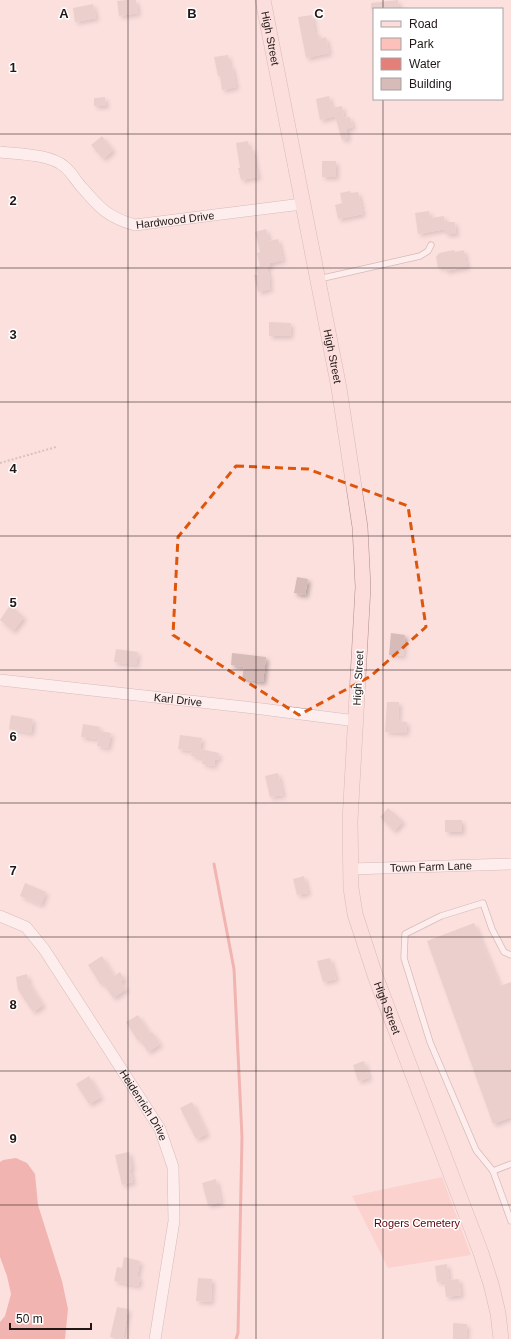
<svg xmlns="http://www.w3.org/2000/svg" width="511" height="1339" font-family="Helvetica,sans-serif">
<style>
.green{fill:#fdc0ba}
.water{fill:#e47f79}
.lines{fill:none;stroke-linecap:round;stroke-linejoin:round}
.stream{stroke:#e47f79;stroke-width:3}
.building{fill:#d6bbb8;filter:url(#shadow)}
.lane-casing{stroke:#a88e8c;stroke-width:7}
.street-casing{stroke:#a88e8c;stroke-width:12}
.secondary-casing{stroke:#a88e8c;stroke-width:16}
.path{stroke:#af9998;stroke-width:2;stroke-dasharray:2 2;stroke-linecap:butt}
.lane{stroke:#fff;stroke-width:5.5}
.street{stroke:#fff;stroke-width:11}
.secondary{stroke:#fddddc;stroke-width:15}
.marked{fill:none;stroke:#de560c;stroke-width:3;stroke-dasharray:8 5;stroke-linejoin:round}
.grid{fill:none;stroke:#201716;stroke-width:1;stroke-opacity:0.55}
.labels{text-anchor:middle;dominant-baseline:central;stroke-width:3;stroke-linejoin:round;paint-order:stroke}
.street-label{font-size:11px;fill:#201716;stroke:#fff}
.park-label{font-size:11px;fill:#5d0008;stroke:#fff}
.grid-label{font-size:13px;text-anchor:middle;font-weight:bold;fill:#201716;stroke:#fff;stroke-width:3;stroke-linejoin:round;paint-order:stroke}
</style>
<defs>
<filter id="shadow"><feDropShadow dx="3" dy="3" stdDeviation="2" flood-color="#0004"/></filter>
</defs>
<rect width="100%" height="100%" fill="#fce0de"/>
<!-- green -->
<polygon class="green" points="442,1177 471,1255 388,1268 352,1196"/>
<!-- water -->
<polygon class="water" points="16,1158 27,1163 35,1174 38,1205 62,1281 68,1309 65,1339 0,1339 0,1322 5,1316 11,1294 7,1276 0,1257 0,1162 3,1160"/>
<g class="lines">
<!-- stream -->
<polyline class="stream" points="214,864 234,969 242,1137 238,1333 236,1339"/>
</g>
<!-- building -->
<g class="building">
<polygon points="126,0 136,0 138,13 119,16 117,1"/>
<polygon points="398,0 399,9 371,9 371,3"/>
<polygon points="93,4 96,18 75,22 73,8"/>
<polygon points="312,15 315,34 318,33 319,39 326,37 329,53 306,58 298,17"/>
<polygon points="228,55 230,67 232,66 236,87 222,90 220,76 218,76 214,57"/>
<polygon points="329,96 332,108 342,106 344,118 350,117 353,127 346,129 348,138 342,140 335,116 320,120 316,99"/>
<polygon points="105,97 106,106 94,106 94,98"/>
<polygon points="102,136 113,150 103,159 91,145"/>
<polygon points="248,141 249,148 252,148 258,177 241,180 238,168 240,168 236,143"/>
<rect x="322" y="161" width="14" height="16"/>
<polygon points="350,191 351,193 358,192 363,214 338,219 335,205 342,203 340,193"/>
<polygon points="429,211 430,218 444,216 445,226 445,222 455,222 456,234 445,234 445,229 418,234 415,213"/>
<polygon points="266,229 269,241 278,239 283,260 270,263 270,266 267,267 270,281 269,281 270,289 258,292 254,275 258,275 256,267 260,266 257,253 260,252 255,232"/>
<polygon points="454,250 455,252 464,250 467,267 445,271 444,267 438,268 436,257 439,253"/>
<polygon points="269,322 291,323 290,336 269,336"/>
<polygon points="297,577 308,579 305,595 294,593"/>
<polygon points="10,605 24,617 13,631 0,620"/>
<polygon points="391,633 405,635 403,656 389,655"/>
<polygon points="116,649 138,652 136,665 114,662"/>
<polygon points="232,653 266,657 263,682 242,679 244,667 231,665"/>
<polygon points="387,702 399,702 398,721 407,722 406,733 385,732"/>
<polygon points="11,715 33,719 31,733 9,729"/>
<polygon points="83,724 100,727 99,731 111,733 108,748 97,746 98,739 81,737"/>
<polygon points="180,735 202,738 200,749 219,753 218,760 215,759 214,766 202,764 203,758 191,756 192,751 178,749"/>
<polygon points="278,773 283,795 270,797 265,776"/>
<polygon points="388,808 403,821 394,831 380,817"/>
<rect x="445" y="820" width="17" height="12"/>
<polygon points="304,876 308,893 297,895 293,879"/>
<polygon points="25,883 46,892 41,905 20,896"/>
<polygon points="474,923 500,986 511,982 511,1117 493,1124 427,941"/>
<polygon points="102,956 114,976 120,972 124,979 121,982 126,989 113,998 103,983 101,985 88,965"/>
<polygon points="330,958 336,979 323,982 317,961"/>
<polygon points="27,974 29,983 43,1005 33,1012 18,990 16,977"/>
<polygon points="138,1015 150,1033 152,1032 160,1044 148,1052 140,1040 138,1041 126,1022"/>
<polygon points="364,1061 369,1078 358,1081 353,1065"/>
<polygon points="89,1076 101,1097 89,1104 76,1084"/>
<polygon points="192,1102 207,1134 196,1139 180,1108"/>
<polygon points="129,1152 132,1168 130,1169 133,1182 122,1185 115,1155"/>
<polygon points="216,1179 221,1202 208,1205 202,1183"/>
<polygon points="124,1257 140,1261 137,1277 140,1278 138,1286 114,1281 117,1267 122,1268"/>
<polygon points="447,1264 449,1280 459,1279 461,1295 446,1297 444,1281 437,1282 435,1266"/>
<polygon points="198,1278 212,1279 211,1302 196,1301"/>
<polygon points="117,1307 128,1309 123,1339 110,1337"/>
<polygon points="453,1323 467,1324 466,1339 453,1339"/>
</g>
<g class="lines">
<defs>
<g id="lane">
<polyline points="319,279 420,256 428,251 431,245"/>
<polyline points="511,955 504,952 492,929 483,903 441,916 405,934 404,958 430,1042 476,1150 493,1171 511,1164"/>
<polyline points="493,1171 511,1221"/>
</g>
<g id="street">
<path id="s1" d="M0,152C19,154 50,154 65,167C71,172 75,179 79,184C98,206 106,217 135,225L302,204"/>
<path id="s2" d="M0,680L262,709L356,721"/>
<path id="s3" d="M351,869L511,864"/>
<path id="s4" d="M0,916L26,927L44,949L160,1129L173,1167L174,1221L155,1339"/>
</g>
<g id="secondary">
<path id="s5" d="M263,0L339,388L360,527L363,587L350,821L351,888L355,914L376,978L481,1253L491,1284L498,1313L501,1339"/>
</g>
</defs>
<!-- lane casing -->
<use href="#lane" class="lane-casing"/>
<!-- street casing -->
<use href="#street" class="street-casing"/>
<!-- secondary casing -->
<use href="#secondary" class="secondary-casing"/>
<!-- path -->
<polyline class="path" points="0,463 56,447"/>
<!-- lane -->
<use href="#lane" class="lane"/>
<!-- street -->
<use href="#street" class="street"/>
<!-- secondary -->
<use href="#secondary" class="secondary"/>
</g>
<!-- marked area -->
<path d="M0 0H511V1339H0ZM236,466L308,469L408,506L426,627L371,676L299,715L173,635L178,537Z" fill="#fce0de" fill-opacity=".55" fill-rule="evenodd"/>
<path class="marked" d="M236,466L308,469L408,506L426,627L371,676L299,715L173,635L178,537Z"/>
<!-- grid -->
<path class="grid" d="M128,0V1339M256,0V1339M383,0V9M383,99V1339M0,134H511M0,268H511M0,402H511M0,536H511M0,670H511M0,803H511M0,937H511M0,1071H511M0,1205H511"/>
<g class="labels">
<!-- street labels -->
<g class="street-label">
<text stroke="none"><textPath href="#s5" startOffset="39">High Street</textPath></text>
<text stroke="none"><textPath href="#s1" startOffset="201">Hardwood Drive</textPath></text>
<text stroke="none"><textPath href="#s5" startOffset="363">High Street</textPath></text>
<text transform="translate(358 678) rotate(-87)">High Street</text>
<text stroke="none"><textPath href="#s2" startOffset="179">Karl Drive</textPath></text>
<text stroke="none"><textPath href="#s3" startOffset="80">Town Farm Lane</textPath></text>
<text stroke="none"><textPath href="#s5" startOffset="1023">High Street</textPath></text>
<text stroke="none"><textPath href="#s4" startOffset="242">Heidenrich Drive</textPath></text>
</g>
<!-- park labels -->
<g class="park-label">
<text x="417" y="1223">Rogers Cemetery</text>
</g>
</g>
<g class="grid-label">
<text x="64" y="18">A</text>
<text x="192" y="18">B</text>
<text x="319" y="18">C</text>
<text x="13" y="72">1</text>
<text x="13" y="205">2</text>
<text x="13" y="339">3</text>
<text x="13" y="473">4</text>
<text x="13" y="607">5</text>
<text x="13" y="741">6</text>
<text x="13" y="875">7</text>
<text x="13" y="1009">8</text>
<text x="13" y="1143">9</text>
</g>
<!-- legend -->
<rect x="373" y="8" width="130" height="92" fill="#ffffff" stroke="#a6a2a2"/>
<rect x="381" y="21" width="20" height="6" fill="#fddddc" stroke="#a6a2a2"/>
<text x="409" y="28" font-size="12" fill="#201716">Road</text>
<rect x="381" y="38" width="20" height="12" fill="#fdc0ba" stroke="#a6a2a2"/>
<text x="409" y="48" font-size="12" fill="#201716">Park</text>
<rect x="381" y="58" width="20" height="12" fill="#e47f79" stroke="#a6a2a2"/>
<text x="409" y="68" font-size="12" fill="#201716">Water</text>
<rect x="381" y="78" width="20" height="12" fill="#d6bbb8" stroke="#a6a2a2"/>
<text x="409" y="88" font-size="12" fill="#201716">Building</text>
<!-- scale -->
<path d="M10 1323v6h81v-6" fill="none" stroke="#201716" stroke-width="2"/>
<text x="16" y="1323" font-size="12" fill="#201716" stroke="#ffffff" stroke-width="3" paint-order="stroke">50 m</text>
</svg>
